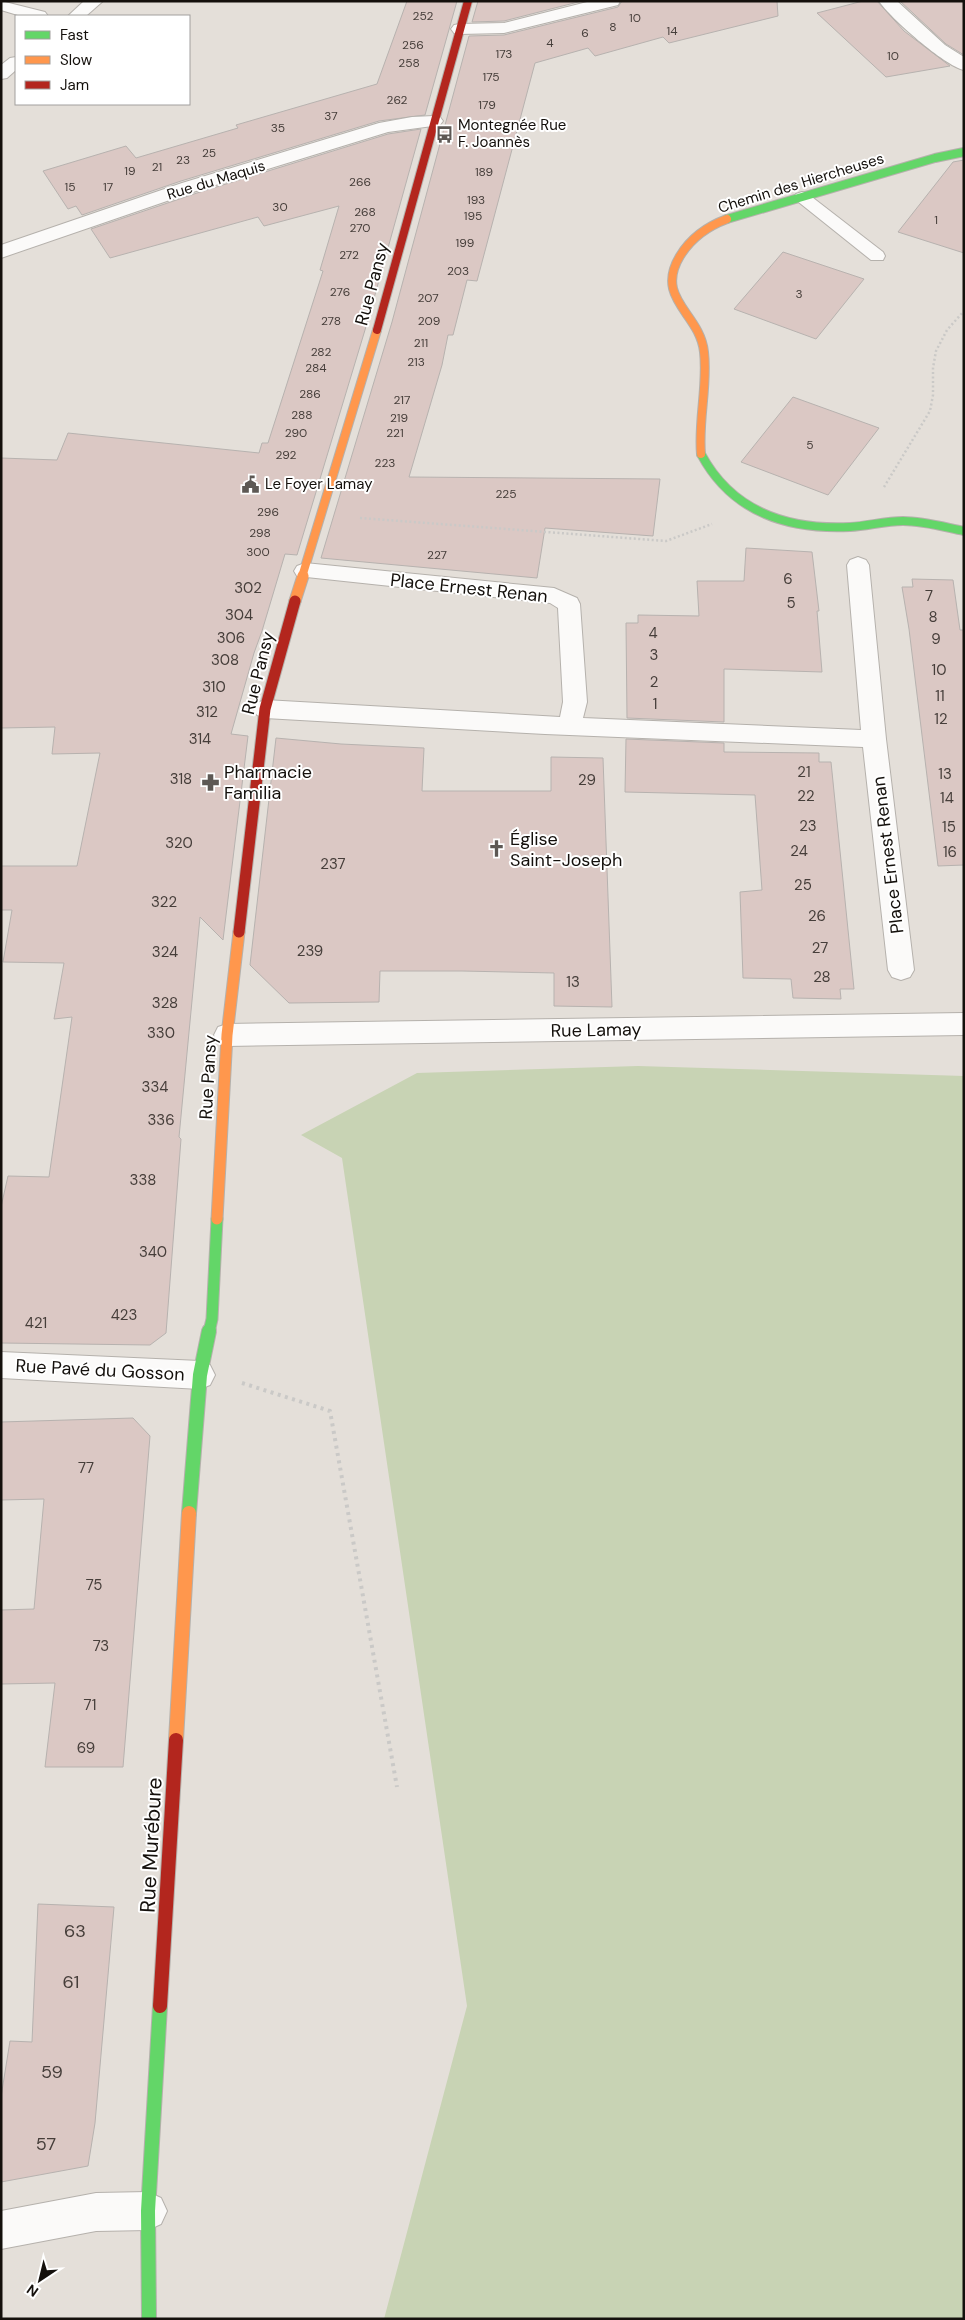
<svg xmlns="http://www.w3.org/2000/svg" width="965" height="2320" font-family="'DM Sans',sans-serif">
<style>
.green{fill:#c8d3b4}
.building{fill:#dbc8c4;stroke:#b7b2af}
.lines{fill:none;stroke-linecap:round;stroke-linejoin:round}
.lane-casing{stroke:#b5b1ac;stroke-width:2}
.street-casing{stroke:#b5b1ac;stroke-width:2}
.fast-far2-casing{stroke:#b5b1ac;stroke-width:10}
.fast-far1-casing{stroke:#b5b1ac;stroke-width:13}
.fast-casing{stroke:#b5b1ac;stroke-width:16}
.slow-far2-casing{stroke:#b5b1ac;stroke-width:10}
.slow-far1-casing{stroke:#b5b1ac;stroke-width:13}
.slow-casing{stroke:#b5b1ac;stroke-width:16}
.jam-far2-casing{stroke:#b5b1ac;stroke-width:10}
.jam-far1-casing{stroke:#b5b1ac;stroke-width:13}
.jam-casing{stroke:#b5b1ac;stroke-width:16}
.path-far1{stroke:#cac9c7;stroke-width:2.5;stroke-dasharray:2 2.5;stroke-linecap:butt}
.path{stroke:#cac9c7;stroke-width:4;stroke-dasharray:3 4.5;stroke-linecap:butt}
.lane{fill:#fbfaf9;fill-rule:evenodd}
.street{fill:#fbfaf9;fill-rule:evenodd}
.fast-far2{stroke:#63d668;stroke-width:8}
.fast-far1{stroke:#63d668;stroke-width:11}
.fast{stroke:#63d668;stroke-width:14}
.slow-far2{stroke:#ff974d;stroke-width:8}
.slow-far1{stroke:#ff974d;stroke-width:11}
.slow{stroke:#ff974d;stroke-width:14}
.jam-far2{stroke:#b3261e;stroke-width:8}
.jam-far1{stroke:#b3261e;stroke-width:11}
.jam{stroke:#b3261e;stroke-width:14}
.labels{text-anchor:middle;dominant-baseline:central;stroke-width:4;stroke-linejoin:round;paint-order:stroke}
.far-number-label{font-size:12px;fill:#463e3a}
.far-poi-label{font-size:15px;fill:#14100c;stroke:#fff;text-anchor:start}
.far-street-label{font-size:15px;fill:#14100c;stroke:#fff}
.number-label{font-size:15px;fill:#463e3a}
.street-label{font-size:18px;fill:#14100c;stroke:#fff}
.poi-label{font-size:18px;fill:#14100c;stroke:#fff;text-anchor:start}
.near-number-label{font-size:18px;fill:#463e3a}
.near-street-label{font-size:21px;fill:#14100c;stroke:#fff}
</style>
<rect width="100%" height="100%" fill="#e4dfd9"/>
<!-- green -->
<polygon class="green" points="638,1066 964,1076 964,2319 384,2319 467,2006 342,1158 301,1135 417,1073"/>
<!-- building -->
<g class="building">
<polygon points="407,1 457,1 425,115 379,121 181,181 82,215 76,206 68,209 43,171 126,146 136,158 238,128 236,125 377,84"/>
<polygon points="478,1 582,1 504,21 472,22"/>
<polygon points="622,1 777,1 778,16 669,43 663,37 595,56 588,48 535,63 477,281 467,280 453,335 448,335 442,365 409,477 660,479 653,536 545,528 537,578 321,558 392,322 469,36 504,35 618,7"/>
<polygon points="863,1 877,1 904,31 950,66 886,77 817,13"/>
<polygon points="900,1 964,1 964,55 946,44"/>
<polygon points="421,129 368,320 297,555 285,554 262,631 254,653 231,734 248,736 223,940 200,917 179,1137 181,1139 166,1333 150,1345 1,1343 1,1207 8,1176 49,1177 72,1017 54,1019 64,963 3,962 12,910 1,910 1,866 77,866 100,753 52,754 55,727 1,728 1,458 57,460 68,433 259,453 262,443 268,443 323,271 320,270 339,206 264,226 258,217 110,258 91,229 197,193 388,134"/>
<polygon points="964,160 964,253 898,232 953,162"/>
<polygon points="783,252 864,279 816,339 734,309"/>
<polygon points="793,397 879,428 828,495 741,462"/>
<polygon points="746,548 812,552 819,611 817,611 822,672 724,669 724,722 627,718 626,623 638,623 638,615 699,616 697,581 744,581"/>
<polygon points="912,579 953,580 960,630 964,630 964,865 938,866 909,629 902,587 913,587"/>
<polygon points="276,738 341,744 424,748 422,791 551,791 551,757 603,758 612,1007 554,1006 554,973 462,971 380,971 379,1002 289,1003 250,965"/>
<polygon points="626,739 724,743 724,752 819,753 819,762 831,762 854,989 840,989 841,999 793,998 791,979 743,978 740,892 762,890 755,795 625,792"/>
<polygon points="133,1418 150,1436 123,1767 45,1767 55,1683 1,1684 1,1610 34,1609 44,1499 1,1500 1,1422"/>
<polygon points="38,1904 114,1907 95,2123 88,2166 1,2182 1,2097 10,2041 32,2042"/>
</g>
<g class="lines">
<defs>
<polygon id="lane" points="802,192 808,194 883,252 885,256 883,260 871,260 796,200 794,197 796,194"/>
<g id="street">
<polygon points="1,1 45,12 48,16 21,16 1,10"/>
<polygon points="84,1 103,1 86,16 68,16"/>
<polygon points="591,1 620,1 618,5 504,33 460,34 454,33 451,29 454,25 460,24 504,23"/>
<path d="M879,1H897L945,45L964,57V70C945,66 890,18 879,1Z"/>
<polygon points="16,57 16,70 7,78 1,79 1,65 10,58"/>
<polygon points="434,116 440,117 443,121 440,125 388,132 196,191 1,258 1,245 182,183 379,123 412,117"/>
<polygon points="858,557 866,560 869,565 886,739 914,970 910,977 901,980 892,977 888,970 863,747 545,734 265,718 257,715 253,709 257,703 265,700 560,717 563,702 558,608 550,603 297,576 294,571 297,566 305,563 554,588 577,598 580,604 587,702 583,718 861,730 847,565 850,560"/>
<polygon points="964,1013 964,1035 227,1046 218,1043 214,1035 218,1027 227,1024"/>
<polygon points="1,1352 200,1361 210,1365 215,1375 210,1385 200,1389 1,1378"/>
<polygon points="148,2192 161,2198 167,2211 161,2224 148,2230 96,2231 1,2249 1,2211 96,2193"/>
</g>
<g id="fast-far2">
<polyline points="727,219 935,158 964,152"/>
<path d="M701,454C732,512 787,530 850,527C868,526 885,521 903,521C924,521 944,527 964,531"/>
</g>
<polyline id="fast-far1" points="209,1332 212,1319 217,1219"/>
<g id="fast">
<polyline points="189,1513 200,1375 209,1331"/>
<polyline points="149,2319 148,2211 160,2006"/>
</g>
<g id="slow-far2">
<path d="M701,454C698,420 708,385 704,352C700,313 654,299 680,256C691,238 708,226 727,219"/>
<polyline points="302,577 377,330"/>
</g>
<g id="slow-far1">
<polyline points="295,601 303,576"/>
<polyline points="217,1219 227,1035 239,932"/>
</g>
<polyline id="slow" points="176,1740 189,1513"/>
<polyline id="jam-far2" points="377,330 468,1"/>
<polyline id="jam-far1" points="239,932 265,709 295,601"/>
<polyline id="jam" points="160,2006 176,1740"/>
</defs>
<!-- lane casing -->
<use href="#lane" class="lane-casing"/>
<!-- street casing -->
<use href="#street" class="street-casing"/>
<!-- fast-far2 casing -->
<use href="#fast-far2" class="fast-far2-casing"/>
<!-- fast-far1 casing -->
<use href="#fast-far1" class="fast-far1-casing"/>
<!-- fast casing -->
<use href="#fast" class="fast-casing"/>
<!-- slow-far2 casing -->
<use href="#slow-far2" class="slow-far2-casing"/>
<!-- slow-far1 casing -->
<use href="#slow-far1" class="slow-far1-casing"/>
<!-- slow casing -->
<use href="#slow" class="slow-casing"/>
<!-- jam-far2 casing -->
<use href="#jam-far2" class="jam-far2-casing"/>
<!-- jam-far1 casing -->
<use href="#jam-far1" class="jam-far1-casing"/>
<!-- jam casing -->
<use href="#jam" class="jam-casing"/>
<!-- path-far1 -->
<g class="path-far1">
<polyline points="884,487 930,411 933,395 933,368 936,351 947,330 964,311"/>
<polyline points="360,518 666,541 712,524"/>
</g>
<!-- path -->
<polyline class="path" points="242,1383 330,1411 397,1787"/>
<!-- lane -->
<use href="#lane" class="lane"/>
<!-- street -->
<use href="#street" class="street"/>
<!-- fast-far2 -->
<use href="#fast-far2" class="fast-far2"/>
<!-- fast-far1 -->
<use href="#fast-far1" class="fast-far1"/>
<!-- fast -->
<use href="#fast" class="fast"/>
<!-- slow-far2 -->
<use href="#slow-far2" class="slow-far2"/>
<!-- slow-far1 -->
<use href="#slow-far1" class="slow-far1"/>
<!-- slow -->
<use href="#slow" class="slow"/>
<!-- jam-far2 -->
<use href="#jam-far2" class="jam-far2"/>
<!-- jam-far1 -->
<use href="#jam-far1" class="jam-far1"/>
<!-- jam -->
<use href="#jam" class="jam"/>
</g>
<!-- icons -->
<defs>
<symbol id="bus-bare" viewBox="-9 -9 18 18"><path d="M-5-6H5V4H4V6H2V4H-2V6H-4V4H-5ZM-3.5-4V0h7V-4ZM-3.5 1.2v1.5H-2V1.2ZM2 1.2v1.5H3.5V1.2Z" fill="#5d5854" stroke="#fff" stroke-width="2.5" paint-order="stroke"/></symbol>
<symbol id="civic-bare" viewBox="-9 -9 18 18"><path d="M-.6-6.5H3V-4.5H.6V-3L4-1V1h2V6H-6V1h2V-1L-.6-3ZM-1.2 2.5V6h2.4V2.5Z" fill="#5d5854" stroke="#fff" stroke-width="2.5" paint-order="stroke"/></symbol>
<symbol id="pharmacy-bare" viewBox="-9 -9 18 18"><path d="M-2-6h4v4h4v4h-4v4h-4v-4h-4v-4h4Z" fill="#5d5854" stroke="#fff" stroke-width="2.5" paint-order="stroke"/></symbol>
<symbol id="church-bare" viewBox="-9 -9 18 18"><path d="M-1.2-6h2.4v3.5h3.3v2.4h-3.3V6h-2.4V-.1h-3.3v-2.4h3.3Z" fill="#5d5854" stroke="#fff" stroke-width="2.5" paint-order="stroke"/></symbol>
</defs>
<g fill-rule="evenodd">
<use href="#bus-bare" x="432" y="122" width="25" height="25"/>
<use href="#civic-bare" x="238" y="472" width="25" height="25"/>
<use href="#pharmacy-bare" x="198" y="770" width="25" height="25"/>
<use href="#church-bare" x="484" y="836" width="25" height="25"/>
</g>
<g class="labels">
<!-- far-number labels -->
<g class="far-number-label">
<text x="423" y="16">252</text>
<text x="635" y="18">10</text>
<text x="613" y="27">8</text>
<text x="672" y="31">14</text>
<text x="585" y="33">6</text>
<text x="550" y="43">4</text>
<text x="413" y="45">256</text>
<text x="504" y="54">173</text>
<text x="893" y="56">10</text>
<text x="409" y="63">258</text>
<text x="491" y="77">175</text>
<text x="397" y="100">262</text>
<text x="487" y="105">179</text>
<text x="331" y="116">37</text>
<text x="278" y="128">35</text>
<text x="209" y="153">25</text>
<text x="183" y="160">23</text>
<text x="157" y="167">21</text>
<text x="130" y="171">19</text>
<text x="484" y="172">189</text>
<text x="360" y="182">266</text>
<text x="70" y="187">15</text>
<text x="108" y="187">17</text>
<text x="476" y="200">193</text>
<text x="280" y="207">30</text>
<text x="365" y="212">268</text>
<text x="473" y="216">195</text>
<text x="936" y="220">1</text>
<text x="360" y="228">270</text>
<text x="465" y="243">199</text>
<text x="349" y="255">272</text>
<text x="458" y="271">203</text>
<text x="340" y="292">276</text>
<text x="799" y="294">3</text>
<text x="428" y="298">207</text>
<text x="331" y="321">278</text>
<text x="429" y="321">209</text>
<text x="421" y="343">211</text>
<text x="321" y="352">282</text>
<text x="416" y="362">213</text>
<text x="316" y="368">284</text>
<text x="310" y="394">286</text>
<text x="402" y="400">217</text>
<text x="302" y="415">288</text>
<text x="399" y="418">219</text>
<text x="296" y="433">290</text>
<text x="395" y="433">221</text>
<text x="810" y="445">5</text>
<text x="286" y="455">292</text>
<text x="385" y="463">223</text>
<text x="506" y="494">225</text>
<text x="268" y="512">296</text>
<text x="260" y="533">298</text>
<text x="258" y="552">300</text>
<text x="437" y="555">227</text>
</g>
<!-- far-poi labels -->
<g class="far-poi-label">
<text x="458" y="125">Montegnée Rue<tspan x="458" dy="17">F. Joannès</tspan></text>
<text x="265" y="484">Le Foyer Lamay</text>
</g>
<!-- far-street labels -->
<g class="far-street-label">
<text transform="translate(216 180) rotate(-17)">Rue du Maquis</text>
<text transform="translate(801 183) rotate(-17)">Chemin des Hiercheuses</text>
</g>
<!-- number labels -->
<g class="number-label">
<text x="788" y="579">6</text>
<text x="248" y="588">302</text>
<text x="929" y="596">7</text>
<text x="791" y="603">5</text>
<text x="239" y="615">304</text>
<text x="933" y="617">8</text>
<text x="653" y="633">4</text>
<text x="231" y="638">306</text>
<text x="936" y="639">9</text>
<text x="654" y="655">3</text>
<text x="225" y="660">308</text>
<text x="939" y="670">10</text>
<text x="654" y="682">2</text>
<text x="214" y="687">310</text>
<text x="940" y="696">11</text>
<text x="655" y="704">1</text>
<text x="207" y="712">312</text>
<text x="941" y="719">12</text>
<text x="200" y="739">314</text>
<text x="804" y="772">21</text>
<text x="945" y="774">13</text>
<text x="181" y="779">318</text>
<text x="587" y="780">29</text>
<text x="806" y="796">22</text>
<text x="947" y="798">14</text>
<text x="808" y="826">23</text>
<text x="949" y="827">15</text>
<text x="179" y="843">320</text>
<text x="799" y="851">24</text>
<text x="950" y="852">16</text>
<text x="333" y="864">237</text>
<text x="803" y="885">25</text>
<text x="164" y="902">322</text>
<text x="817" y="916">26</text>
<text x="820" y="948">27</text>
<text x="310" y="951">239</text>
<text x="165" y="952">324</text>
<text x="822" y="977">28</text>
<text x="573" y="982">13</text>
<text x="165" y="1003">328</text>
<text x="161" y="1033">330</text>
<text x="155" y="1087">334</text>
<text x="161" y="1120">336</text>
<text x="143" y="1180">338</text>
<text x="153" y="1252">340</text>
<text x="124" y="1315">423</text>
<text x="36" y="1323">421</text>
<text x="86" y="1468">77</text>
<text x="94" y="1585">75</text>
<text x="101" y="1646">73</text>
<text x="90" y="1705">71</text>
<text x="86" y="1748">69</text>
</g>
<!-- street labels -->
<g class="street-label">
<text transform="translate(372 284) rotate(-75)">Rue Pansy</text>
<text transform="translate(469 588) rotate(6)">Place Ernest Renan</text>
<text transform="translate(258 673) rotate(-76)">Rue Pansy</text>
<text transform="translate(888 855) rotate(-97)">Place Ernest Renan</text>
<text transform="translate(596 1030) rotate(-1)">Rue Lamay</text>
<text transform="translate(208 1077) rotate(-87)">Rue Pansy</text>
<text transform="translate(100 1370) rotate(3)">Rue Pavé du Gosson</text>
</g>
<!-- poi labels -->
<g class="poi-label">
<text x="224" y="772">Pharmacie<tspan x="224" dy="21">Familia</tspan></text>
<text x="510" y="839">Église<tspan x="510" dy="21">Saint-Joseph</tspan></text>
</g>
<!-- near-number labels -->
<g class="near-number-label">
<text x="75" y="1931">63</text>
<text x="71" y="1982">61</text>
<text x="52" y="2072">59</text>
<text x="46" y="2144">57</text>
</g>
<!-- near-street labels -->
<g class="near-street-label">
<text transform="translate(151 1845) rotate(-87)">Rue Murébure</text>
</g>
</g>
<!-- border -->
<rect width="965" height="2320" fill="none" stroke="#14100c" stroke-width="5"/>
<!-- legend -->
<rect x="15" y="15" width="175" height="90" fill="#ffffff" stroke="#a19f9e"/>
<rect x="25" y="31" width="25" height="8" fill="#63d668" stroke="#a19f9e"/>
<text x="60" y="40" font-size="15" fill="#14100c">Fast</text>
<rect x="25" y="56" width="25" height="8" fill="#ff974d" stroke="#a19f9e"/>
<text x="60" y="65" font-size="15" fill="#14100c">Slow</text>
<rect x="25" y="81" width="25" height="8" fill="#b3261e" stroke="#a19f9e"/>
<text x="60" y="90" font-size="15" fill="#14100c">Jam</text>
<!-- north arrow -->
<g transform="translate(40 2280) rotate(215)" stroke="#ffffff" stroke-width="4" paint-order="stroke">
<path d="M0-4L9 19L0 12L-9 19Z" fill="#14100c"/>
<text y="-8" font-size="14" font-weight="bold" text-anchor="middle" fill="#14100c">N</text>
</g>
</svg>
